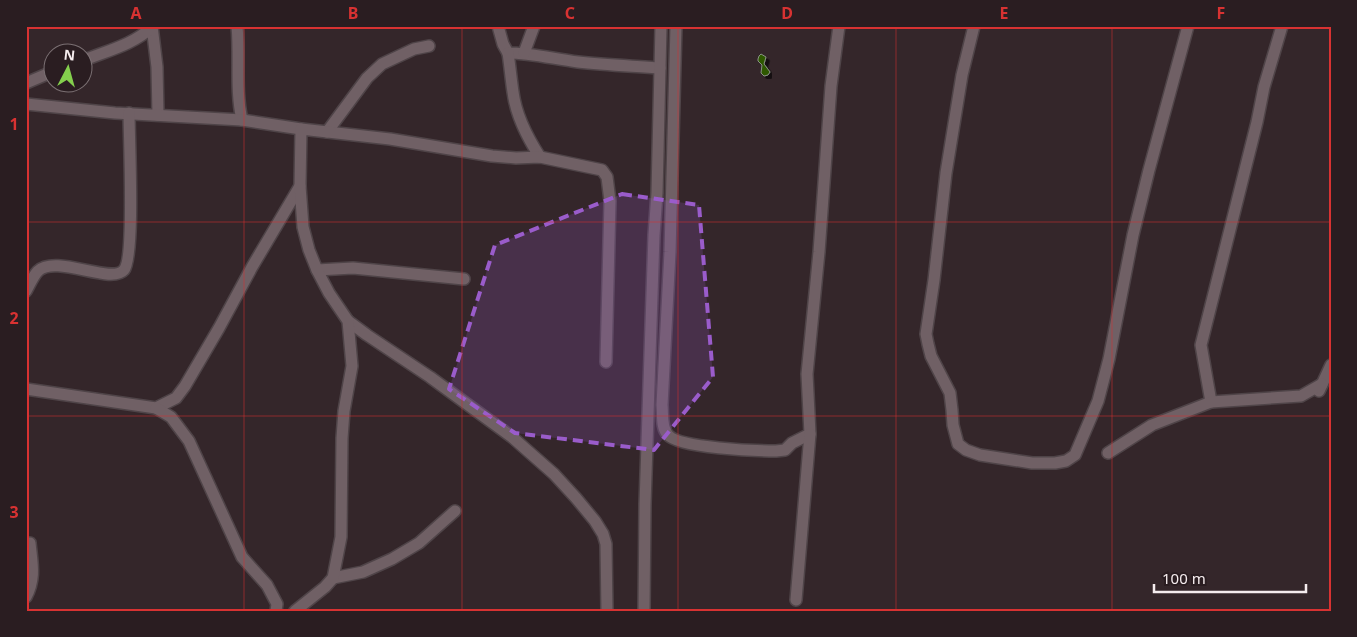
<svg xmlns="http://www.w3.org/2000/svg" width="1357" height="637" font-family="'Noto Sans',sans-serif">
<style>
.building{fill:#2e5901;stroke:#889184;filter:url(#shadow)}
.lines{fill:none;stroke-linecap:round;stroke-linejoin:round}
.minor-casing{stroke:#4f4448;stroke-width:14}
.minor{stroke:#706065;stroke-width:11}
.marked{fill:#9a5ccb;fill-opacity:0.2;stroke:#9a5ccb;stroke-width:4;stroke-dasharray:10 6;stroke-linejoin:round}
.grid{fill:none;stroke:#d83232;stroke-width:1;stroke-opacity:0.55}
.neatline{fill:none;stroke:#d83232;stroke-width:2}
.grid-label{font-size:16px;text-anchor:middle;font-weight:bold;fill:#d83232}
</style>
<defs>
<filter id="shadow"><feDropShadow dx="3.5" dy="3.5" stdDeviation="0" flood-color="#0009"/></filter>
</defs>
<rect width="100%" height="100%" fill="#34262a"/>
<!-- building -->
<polygon class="building" points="761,54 766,57 764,64 770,72 768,75 764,76 761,73 762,65 758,61 758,59 759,56"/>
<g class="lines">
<defs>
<g id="minor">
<polyline points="152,26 157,67 158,115"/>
<path d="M237,26C240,58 235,89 242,120"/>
<path d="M498,26L503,44L508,53C531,53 554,59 578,62C605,65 633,66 660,68"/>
<path d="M676,26L670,252L662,405C663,415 661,428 668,435C679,448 756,451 776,451L785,450L792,443L810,434L807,374L819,252L831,86L839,26"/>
<polyline points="974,26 962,75 946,173 934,280 926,334 928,344 931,356 950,393 952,410 953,425 958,444 966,450 980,455 1032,463 1055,463 1066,461 1075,455 1098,401 1109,359 1133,235 1149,170 1188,26"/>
<path d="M508,53C510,66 511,79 513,92C516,116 527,137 540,157"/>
<polyline points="524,53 534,26"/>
<path d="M82,61C106,51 133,45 152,27"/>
<polyline points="26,83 52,72"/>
<polyline points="26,104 115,113 242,120 301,129"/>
<polyline points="327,132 367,78 382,64 414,49 429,46"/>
<polyline points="317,270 353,268 464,279"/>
<path d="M26,291C30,284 33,276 38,271C56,254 111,285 124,270C135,257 129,137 129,113"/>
<polyline points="348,321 367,335 430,377 512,437 554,474 576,498 595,521 603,534 606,544 607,611"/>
<polyline points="26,389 156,408 176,398 185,386 219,328 252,267 300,186"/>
<polyline points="1319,391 1331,365"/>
<polyline points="1211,402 1201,345 1257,122 1264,87 1282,26"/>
<polyline points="156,408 171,417 189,441 242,557 267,585 277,604 276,611"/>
<polyline points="1108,453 1152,425 1211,402 1301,396 1322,384"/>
<polyline points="333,578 363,572 392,559 419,543 455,511"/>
<path d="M26,597C36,578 32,563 30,543"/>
<polyline points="796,600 810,434"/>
<polyline points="295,611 325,587 333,578 341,537 342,438 344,411 352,366 348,321 329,293 317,270 309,250 303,227 300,186 301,129 390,139 492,156 516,158 540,157 602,170 607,177 610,201 606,362"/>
<polyline points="644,611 645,504 654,235 657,193 661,26"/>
</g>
</defs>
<!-- minor casing -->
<use href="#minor" class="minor-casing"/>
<!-- minor -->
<use href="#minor" class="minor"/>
</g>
<!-- marked area -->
<path class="marked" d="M622,194L699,205L713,377L654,450L515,433L449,389L495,245Z"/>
<!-- grid -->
<path class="grid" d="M244,26V611M462,26V611M678,26V611M896,26V611M1112,26V611M26,222H1331M26,416H1331"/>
<!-- border -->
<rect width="1357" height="637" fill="none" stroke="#2a1d21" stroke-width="55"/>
<!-- north arrow -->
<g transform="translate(68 68) rotate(6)"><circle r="24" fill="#2a1d21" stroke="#7b7073"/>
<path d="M0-4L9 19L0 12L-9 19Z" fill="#84cf4d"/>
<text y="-8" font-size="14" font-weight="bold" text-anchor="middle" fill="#f5ecee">N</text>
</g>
<!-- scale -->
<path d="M1154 584v8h152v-8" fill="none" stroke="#f5ecee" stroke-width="2.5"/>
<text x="1162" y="584" font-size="15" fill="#f5ecee" stroke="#2a1d21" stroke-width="4" paint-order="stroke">100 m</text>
<rect x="28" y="28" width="1302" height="582" class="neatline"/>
<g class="grid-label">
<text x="136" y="19">A</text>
<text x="353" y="19">B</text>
<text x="570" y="19">C</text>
<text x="787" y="19">D</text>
<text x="1004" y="19">E</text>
<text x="1221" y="19">F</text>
<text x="14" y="130">1</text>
<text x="14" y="324">2</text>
<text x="14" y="518">3</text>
</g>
</svg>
